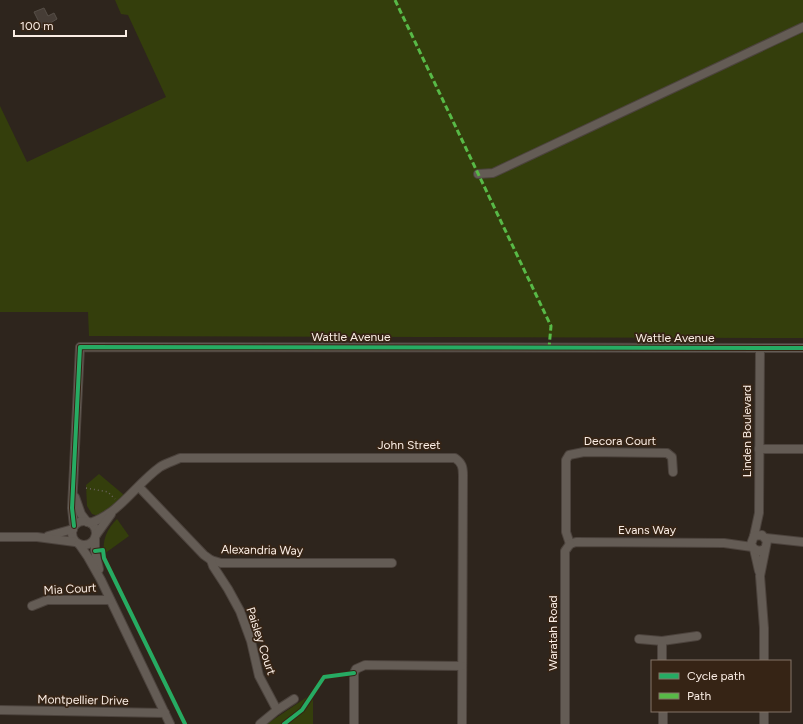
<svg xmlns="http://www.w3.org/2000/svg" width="803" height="724" font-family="Figtree,sans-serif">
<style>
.green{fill:#343e0c}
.building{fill:#463d36;stroke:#564e47}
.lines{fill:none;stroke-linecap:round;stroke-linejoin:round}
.street-casing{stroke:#4c433d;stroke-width:10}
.path{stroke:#6b645e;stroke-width:1.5;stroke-dasharray:1 3;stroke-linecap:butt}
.street{stroke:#645c55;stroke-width:8}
.quiet{stroke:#58b947;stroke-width:3;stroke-dasharray:6 3;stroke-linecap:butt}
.cycleway-casing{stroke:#362415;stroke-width:6}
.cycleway{stroke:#26ab63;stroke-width:4}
.labels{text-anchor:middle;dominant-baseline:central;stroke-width:3.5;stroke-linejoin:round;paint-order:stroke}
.street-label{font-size:12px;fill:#faede4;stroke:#362415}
</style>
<rect width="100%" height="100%" fill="#2e251d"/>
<!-- green -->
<g class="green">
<polygon points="115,0 803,0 803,338 89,336 88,312 0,312 0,106 27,162 166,97 128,15 121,14"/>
<polygon points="99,474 124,495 106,512 98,516 92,514 87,506 86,485"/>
<path d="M117,519L129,536L104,554C102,540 107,529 117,519Z"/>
<polygon points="313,693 313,724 267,724"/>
</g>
<!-- building -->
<polygon class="building" points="44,8 48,16 54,13 57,19 42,28 34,12"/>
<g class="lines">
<defs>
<g id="street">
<polyline points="478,174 493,173 803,27"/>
<polyline points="759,449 803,449"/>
<polyline points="139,487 204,555 211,560 221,563 392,563"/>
<polyline points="75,497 81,514 87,522"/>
<circle cx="84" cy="533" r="12"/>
<path d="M90,523C120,513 135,485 160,467C166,463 174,461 180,458H455C462,463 463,467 463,475L462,724"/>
<polyline points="74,526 72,508 80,347 803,348"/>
<polyline points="96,535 111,514"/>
<polyline points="48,536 73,529"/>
<polyline points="754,536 759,513 760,348"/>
<polyline points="0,537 37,537 75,542"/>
<polyline points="95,538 95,551 99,569"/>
<polyline points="766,538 803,542"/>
<polyline points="79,544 88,557 101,580 170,724"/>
<polyline points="570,544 566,532 566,460 569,455 584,452 667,453 672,457 673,472"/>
<polyline points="570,544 576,542 724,543 752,547"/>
<polyline points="754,549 759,571"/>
<polyline points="211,560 213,566 228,589 240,611 251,641 259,676 277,710"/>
<polyline points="32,606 47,600 110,600"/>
<polyline points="639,639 662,641 697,636"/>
<polyline points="662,641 662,661"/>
<polyline points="764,661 764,628 760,576 767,541 762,535 754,536 751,544 754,549 759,551 765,549"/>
<polyline points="0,710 165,713"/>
<polyline points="663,711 663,724"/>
<polyline points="764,711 764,724"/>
<polyline points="260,724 277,710 294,699"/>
<polyline points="354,724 354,673 356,669 365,665 462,666"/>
<polyline points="565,724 565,551 570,544"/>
</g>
</defs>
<!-- street casing -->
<use href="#street" class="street-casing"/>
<!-- path -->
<polyline class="path" points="86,488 108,492 115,499"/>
<!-- street -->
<use href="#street" class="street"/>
<!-- quiet -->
<polyline class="quiet" points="395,0 551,326 549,348"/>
<defs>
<g id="cycleway">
<polyline points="74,526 72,508 80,347 803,348"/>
<polyline points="95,551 103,550 104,558 185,724"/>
<polyline points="284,724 302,710 324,677 354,673"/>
</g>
</defs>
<!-- cycleway casing -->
<use href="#cycleway" class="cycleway-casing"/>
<!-- cycleway -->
<use href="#cycleway" class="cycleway"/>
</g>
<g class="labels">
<!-- street labels -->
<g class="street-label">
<text x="351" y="337">Wattle Avenue</text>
<text x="675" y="338">Wattle Avenue</text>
<text transform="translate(747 431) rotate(-90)">Linden Boulevard</text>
<text x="620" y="441">Decora Court</text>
<text x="409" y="445">John Street</text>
<text x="647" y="530">Evans Way</text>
<text transform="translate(262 550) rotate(1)">Alexandria Way</text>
<text transform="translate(70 589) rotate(-3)">Mia Court</text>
<text transform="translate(553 633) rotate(-90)">Waratah Road</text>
<text transform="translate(261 641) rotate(72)">Paisley Court</text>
<text transform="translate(83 700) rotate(1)">Montpellier Drive</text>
</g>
</g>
<!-- legend -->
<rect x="651" y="660" width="140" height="52" fill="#362415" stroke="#847468"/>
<rect x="659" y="673" width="20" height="6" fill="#26ab63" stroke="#847468"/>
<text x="687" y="680" font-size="12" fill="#faede4">Cycle path</text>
<rect x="659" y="693" width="20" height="6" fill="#58b947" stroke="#847468"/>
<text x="687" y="700" font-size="12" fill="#faede4">Path</text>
<!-- scale -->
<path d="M14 30v6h112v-6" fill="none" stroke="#faede4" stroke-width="2"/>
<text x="20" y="30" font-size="12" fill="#faede4" stroke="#362415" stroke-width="3" paint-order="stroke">100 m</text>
</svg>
